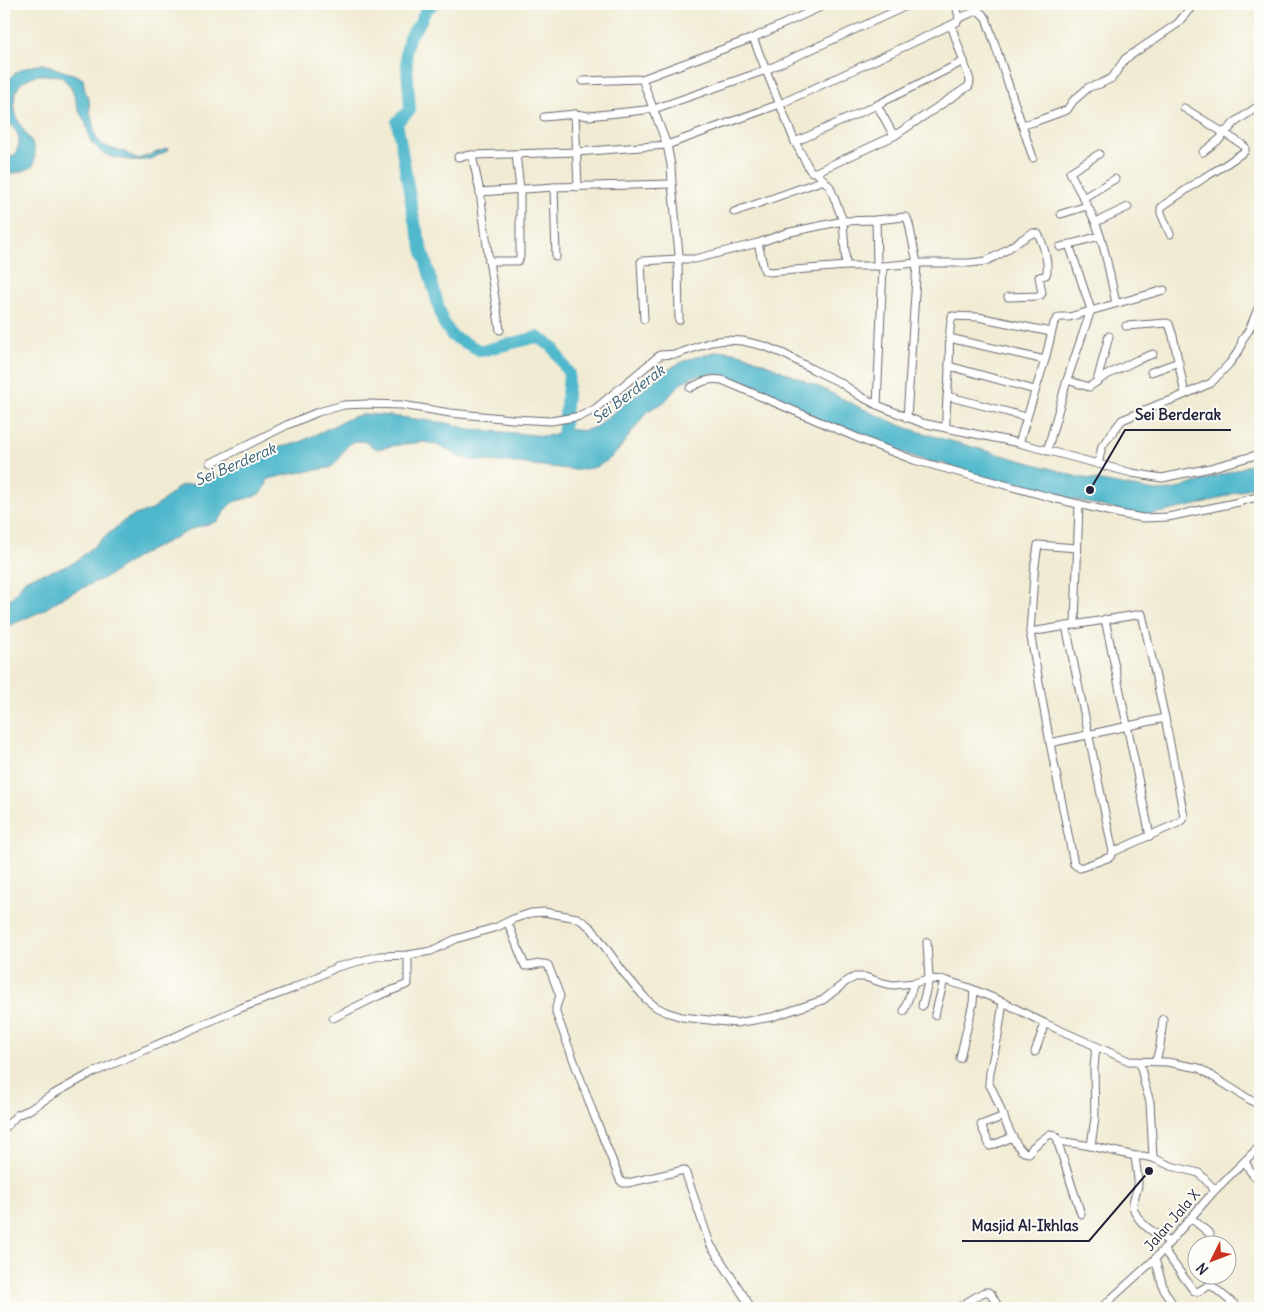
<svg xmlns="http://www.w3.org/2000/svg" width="1264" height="1312" font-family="Delius,sans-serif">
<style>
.water{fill:#4fb8cc;stroke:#386d84}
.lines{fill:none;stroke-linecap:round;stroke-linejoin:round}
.river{stroke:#4fb8cc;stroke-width:12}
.minor-casing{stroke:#6a6870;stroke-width:9}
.minor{stroke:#fff;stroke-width:7}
.labels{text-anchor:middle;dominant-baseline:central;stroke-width:4;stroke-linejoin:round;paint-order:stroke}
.street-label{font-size:14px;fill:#22223b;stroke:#fdfcf7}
.water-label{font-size:15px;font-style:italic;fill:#345e75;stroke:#fdfcf7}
.leader{fill:none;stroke:#22223b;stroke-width:2}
.callout-dot{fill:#22223b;stroke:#fdfcf7;stroke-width:2}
.callout-label{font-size:15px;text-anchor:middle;font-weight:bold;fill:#22223b;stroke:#fdfcf7;stroke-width:4;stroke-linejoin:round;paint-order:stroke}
</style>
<rect width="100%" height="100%" fill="#fdfcf7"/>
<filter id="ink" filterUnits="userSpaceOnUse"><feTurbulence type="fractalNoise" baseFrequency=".02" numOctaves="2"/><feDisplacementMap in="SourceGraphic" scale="10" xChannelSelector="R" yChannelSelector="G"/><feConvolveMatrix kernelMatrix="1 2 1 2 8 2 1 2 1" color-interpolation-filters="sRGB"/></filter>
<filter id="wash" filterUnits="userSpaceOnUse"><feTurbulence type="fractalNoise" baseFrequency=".0096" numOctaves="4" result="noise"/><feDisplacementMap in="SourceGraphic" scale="20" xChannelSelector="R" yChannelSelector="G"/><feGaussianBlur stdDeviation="1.12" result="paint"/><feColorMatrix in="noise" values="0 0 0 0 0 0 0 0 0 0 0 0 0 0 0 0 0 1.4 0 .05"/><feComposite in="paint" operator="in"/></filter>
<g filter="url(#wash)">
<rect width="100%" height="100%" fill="#f1ebd3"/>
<!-- water -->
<g class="water">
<path d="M43,64C50,65 54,68 60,70C68,73 76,74 83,79L85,91L89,99L90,113L96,137L101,144L112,149L123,151L136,159H139L168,148L167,151L151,159L136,161L112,157L101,152L91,142L86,124L79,111L74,95L70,86L61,76C54,76 45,74 38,75C14,80 10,100 18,120C26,138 40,144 33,166C24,172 14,174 4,173V155L10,157L15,155C25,134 15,134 7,117C5,111 5,104 5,98C5,72 21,68 43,64Z"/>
<path d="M726,351L739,353L750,357L821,388L859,407L904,427L940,438L1056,470L1074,476L1155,491L1173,490L1239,469L1260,460V484L1206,503L1144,516L1071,499L1028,489L1020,483H1016L1009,484L962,472L943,463L929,462L880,444L849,430L829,424L817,419L808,413L789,405L764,397L715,374L694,376L681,383L665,401L660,405L654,407L646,413L617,452L608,460L596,467L579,470L568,469L517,463L471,460L461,457L435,444L424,442L403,444L378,449C371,447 368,441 360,441C342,440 343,462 329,468L290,474L269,479L267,481C265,499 246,496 233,503C225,507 224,515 218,521L192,529L139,556L108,576L65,596L42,611L4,628V601L11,598L15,594L25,580L31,577L64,567L75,562L125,520L135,515L152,510L180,486L204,482L250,465L271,451L280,447L298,443L352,417L369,414L391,416L447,423L469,429L546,436C554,436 559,431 566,430C578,429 581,433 595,427L652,382L674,366L689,359L715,352Z"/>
</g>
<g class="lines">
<!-- river -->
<polyline class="river" points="433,4 426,10 419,24 409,37 406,52 410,110 397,122 414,220 443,322 452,336 481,351 537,337 552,346 569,374 562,447"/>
</g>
</g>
<g filter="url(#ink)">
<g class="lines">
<defs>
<g id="minor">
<polyline points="956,4 959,18"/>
<polyline points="969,4 979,11"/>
<polyline points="753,38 795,142 810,170 812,172 816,172 830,187 843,221 846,266"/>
<polyline points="642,79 667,145 671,165 672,184 679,254 678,259 679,320"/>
<polyline points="583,81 642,79 753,38 827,4"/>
<polyline points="877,105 894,136"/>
<polyline points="575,114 578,187"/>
<polyline points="544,117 575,114 589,116 654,109 766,70 911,4"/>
<polyline points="795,142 877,105 964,61"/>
<polyline points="1203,152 1220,139 1224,132 1230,128 1234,123 1260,105"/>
<path d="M1099,154L1070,172C1078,190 1089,206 1096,224C1106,249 1110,277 1116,303"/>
<polyline points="458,157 472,155"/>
<polyline points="1033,158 1022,125 1034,122 1067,110 1073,101 1089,87 1100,84 1112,78 1125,59 1177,24 1194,4"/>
<polyline points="816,172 894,136 969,86 970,81 969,77 951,25"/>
<polyline points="554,187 556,257"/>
<polyline points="480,192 554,187 672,184"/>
<polyline points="1083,198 1115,179"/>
<polyline points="734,212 824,180"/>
<polyline points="1061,214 1087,206"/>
<polyline points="876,220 877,266"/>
<polyline points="1096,222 1128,207"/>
<polyline points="1170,234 1161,213 1161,208 1164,205 1205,177 1222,167 1245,151 1245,147 1240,143 1184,108"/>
<path d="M758,243L764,269L765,271L769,272L846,266H883L917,263H970L986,261L1000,254L1027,236L1033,233L1038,234C1043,243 1050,265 1046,275L1039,277L1042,293L1041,295L1038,296L1008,297"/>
<polyline points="1060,247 1100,236"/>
<polyline points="489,261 518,261 520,257 520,189 516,154"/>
<polyline points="644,319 641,262 642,261 678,259 695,259 758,243 786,233 843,221 876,220 905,217 907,218 909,224 917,263 907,418"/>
<polyline points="1126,326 1167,323 1169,324 1173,336 1185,394"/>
<path d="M500,330L489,261L480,192L472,155L576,152L667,145L780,104L951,25L957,22L959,18C966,16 974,11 979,11L986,18L988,24L1022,125"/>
<polyline points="949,338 1045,360"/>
<polyline points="949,366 1035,390"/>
<polyline points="1151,372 1179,362"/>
<polyline points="1067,380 1089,387 1105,376 1137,360 1153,354"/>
<polyline points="1097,381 1109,336"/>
<path d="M690,388C701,382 709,378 722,380L872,444L914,460L1053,498L1120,514L1143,518L1168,517L1239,502L1260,496"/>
<polyline points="947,396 1026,417"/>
<polyline points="877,405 883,266"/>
<path d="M946,428C945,408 949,387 949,366C950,350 948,332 952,316L978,317L1051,332"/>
<polyline points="1019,443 1045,360 1054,323 1057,319 1060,317 1069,317 1164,290"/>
<polyline points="1047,451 1067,380 1091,310 1069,244"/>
<polyline points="211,463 287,425 318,412 344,405 367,404 402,405 450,413 512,419 551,421 581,416 595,409 660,355 677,354 711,342 726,340 743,341 764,346 784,354 812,369 841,383 860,396 877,405 922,423 1019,443 1132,473 1162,478 1210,468 1260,454"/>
<polyline points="1098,464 1102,446 1122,420 1162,403 1172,400 1211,383 1229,364 1240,349 1242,340 1249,330 1260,304"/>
<polyline points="1035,562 1030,632 1050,743 1074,864 1080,868 1110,857 1113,852 1066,626"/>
<polyline points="1035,565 1038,545 1077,548"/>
<polyline points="1105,619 1150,836"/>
<polyline points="1075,625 1079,504"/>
<polyline points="1030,632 1142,614 1165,718 1050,743"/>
<polyline points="1113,852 1178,823 1182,820 1184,816 1165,718"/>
<path d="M508,923L525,966C533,967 540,961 548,965L560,996L556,1007V1013L594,1115L620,1180L623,1183H628L684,1170L685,1171L710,1244L747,1301L750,1308"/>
<path d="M1003,1002L998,1036L990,1072L989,1084L993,1091C1001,1108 1009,1137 1021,1150C1024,1153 1025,1152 1029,1153L1033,1147L1050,1134C1055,1134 1056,1137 1059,1141L1091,1146L1135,1156H1143L1153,1158L1171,1166L1199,1173L1215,1190"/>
<polyline points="922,1006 929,979 927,942"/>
<polyline points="904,1011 914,983"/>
<polyline points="935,1015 944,980"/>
<polyline points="333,1018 378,996 408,984 408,955"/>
<polyline points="1035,1052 1042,1032 1044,1023"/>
<polyline points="960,1058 973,1003 974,990"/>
<polyline points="1156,1061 1160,1046 1163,1019"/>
<polyline points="1140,1062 1144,1082 1150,1102 1153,1158"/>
<polyline points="1004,1116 981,1125 990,1146 1013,1137"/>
<polyline points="4,1129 17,1115 29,1110 52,1095 88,1075 238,1009 292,989 337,967 379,956 408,955 431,951 456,939 497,927 513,919 531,913 544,912 577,918 585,923 592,929 624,973 646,999 656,1007 666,1012 682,1017 736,1023 772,1017 823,1000 847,981 855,977 865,977 883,983 893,985 914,983 929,979 944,980 967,987 1003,1002 1044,1023 1129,1061 1167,1062 1199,1068 1260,1106"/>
<polyline points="1059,1141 1058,1143 1081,1214"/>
<polyline points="1091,1146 1095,1118 1094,1068 1096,1046"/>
<path d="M1135,1156C1136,1165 1138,1175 1138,1184C1138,1191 1134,1196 1133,1203C1133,1222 1156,1234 1170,1242"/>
<polyline points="1245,1161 1250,1171 1260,1183"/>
<polyline points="1191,1218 1210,1234"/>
<polyline points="1163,1249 1194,1291 1197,1292 1208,1286 1212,1286 1234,1304"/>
<polyline points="1155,1259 1164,1290 1175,1308"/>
<polyline points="957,1308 984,1292 988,1292 991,1294 999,1308"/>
<polyline points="1101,1308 1155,1259 1215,1190 1260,1146"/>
</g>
</defs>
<!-- minor casing -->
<use href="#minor" class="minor-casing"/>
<!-- minor -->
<use href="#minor" class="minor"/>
</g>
</g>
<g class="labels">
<!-- street labels -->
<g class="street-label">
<text transform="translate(1172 1220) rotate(-49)">Jalan Jala X</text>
</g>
<!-- water labels -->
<g class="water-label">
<text transform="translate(628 394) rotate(-37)">Sei Berderak</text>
<text transform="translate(235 464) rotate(-23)">Sei Berderak</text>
</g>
</g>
<!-- callouts -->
<path class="leader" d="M1090 490L1125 430H1231M1149 1171L1089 1241H962"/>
<g class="callout-dot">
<circle cx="1090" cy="490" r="5"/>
<circle cx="1149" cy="1171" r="5"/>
</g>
<g class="callout-label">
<text x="1178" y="420">Sei Berderak</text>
<text x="1025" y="1231">Masjid Al-Ikhlas</text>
</g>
<!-- margin -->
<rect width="1264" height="1312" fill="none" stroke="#fdfcf7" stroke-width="20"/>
<!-- north arrow -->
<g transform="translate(1212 1260) rotate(228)"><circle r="24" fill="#fdfcf7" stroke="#a5a5ac"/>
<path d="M0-4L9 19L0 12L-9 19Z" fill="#c8321e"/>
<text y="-8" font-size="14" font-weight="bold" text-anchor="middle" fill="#22223b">N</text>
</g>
</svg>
